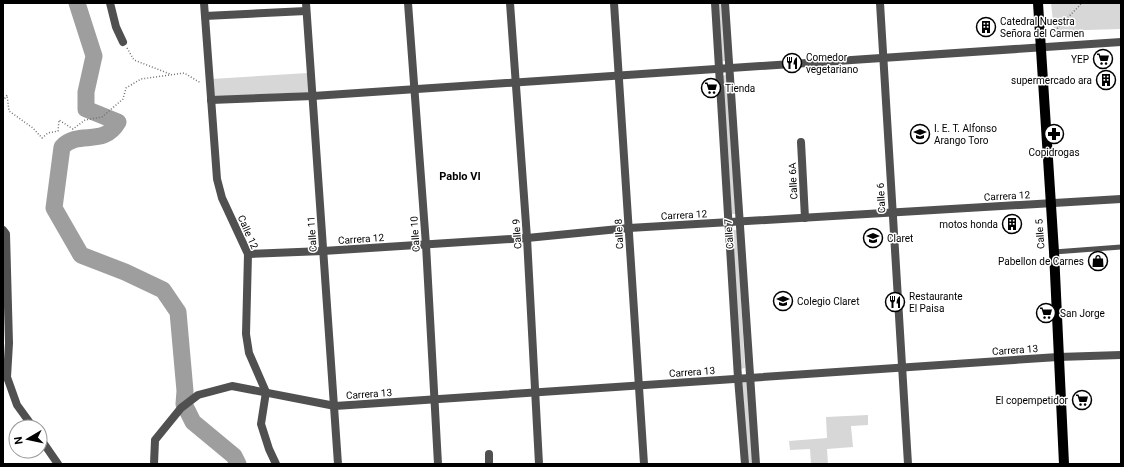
<svg xmlns="http://www.w3.org/2000/svg" width="1124" height="467" font-family="Roboto,sans-serif">
<style>
.green{fill:#d7d7d7}
.lines{fill:none;stroke-linecap:round;stroke-linejoin:round}
.river{stroke:#9e9e9e;stroke-width:17}
.path{stroke:#727272;stroke-width:1.5;stroke-dasharray:1 2;stroke-linecap:butt}
.service{stroke:#505050;stroke-width:5}
.minor{stroke:#505050;stroke-width:8}
.primary{stroke:#000;stroke-width:10}
.labels{text-anchor:middle;dominant-baseline:central;stroke-width:3;stroke-linejoin:round;paint-order:stroke}
.poi-label{font-size:10px;fill:#000;stroke:#fff;text-anchor:start}
.street-label{font-size:10px;fill:#000;stroke:#fff}
.neighbourhood-label{font-size:11px;font-weight:bold;fill:#000;stroke:#fff}
</style>
<rect width="100%" height="100%" fill="#fff"/>
<!-- green -->
<g class="green">
<polygon points="718,3 722,3 726,61 722,61"/>
<polygon points="1051,3 1121,3 1121,29 1054,31"/>
<polygon points="308,73 309,92 213,97 211,79"/>
<polygon points="726,75 736,214 732,214 722,76"/>
<polygon points="732,230 737,230 745,368 740,369"/>
<polygon points="747,382 753,464 748,464 742,383"/>
<polygon points="868,415 868,425 851,426 853,447 827,449 828,464 811,464 810,449 790,450 789,441 827,438 826,417"/>
</g>
<g class="lines">
<!-- river -->
<path class="river" d="M77,3L94,56L86,92V109L118,122C103,148 79,129 62,147L54,208L81,255L125,272L163,290L178,312L185,391L184,404L193,422L234,456L238,464"/>
<!-- path -->
<g class="path">
<polyline points="1051,35 1082,3"/>
<polyline points="127,48 134,60 170,74"/>
<polyline points="3,101 7,95 9,111 33,128 42,138 48,133 58,131 59,120 73,129 85,120 102,117 123,99 126,88 141,79 184,73 201,83"/>
</g>
<!-- service -->
<polyline class="service" points="1054,252 1121,247"/>
<!-- minor -->
<g class="minor">
<polyline points="110,3 116,27 123,42"/>
<polyline points="204,3 217,179 222,198 248,254 246,334 249,353 266,392 261,424 269,449 276,464"/>
<polyline points="306,3 338,464"/>
<polyline points="408,3 426,245 438,464"/>
<polyline points="510,3 527,238 539,464"/>
<polyline points="614,3 644,464"/>
<polyline points="715,3 738,378 745,464"/>
<polyline points="725,3 756,464"/>
<polyline points="880,3 908,464"/>
<polyline points="205,16 306,11"/>
<polyline points="211,100 313,96 1121,42"/>
<polyline points="801,142 805,218"/>
<polyline points="3,230 6,234 9,343 7,377 17,405 33,427"/>
<polyline points="248,254 323,251 527,238 629,228 1121,199"/>
<polyline points="40,438 58,464"/>
<polyline points="489,454 489,464"/>
<polyline points="154,464 155,440 181,408 198,395 232,386 335,406 1058,357 1121,355"/>
</g>
<!-- primary -->
<polyline class="primary" points="1038,3 1054,252 1064,464"/>
</g>
<!-- icons -->
<defs>
<symbol id="building-ring" viewBox="-11 -11 22 22"><circle r="9.5" fill="#fff" stroke="#000" stroke-width="1.5"/><path d="M-4-6H4V6H1V3H-1V6H-4ZM-2.5-4.3h1.7v1.8h-1.7ZM.8-4.3h1.7v1.8H.8ZM-2.5-1h1.7V.8h-1.7ZM.8-1h1.7V.8H.8Z" fill="#000"/></symbol>
<symbol id="supermarket-ring" viewBox="-11 -11 22 22"><circle r="9.5" fill="#fff" stroke="#000" stroke-width="1.5"/><path d="M-6-5.5h2.5l.6 2H6L4.5 2H-2.5L-4.4-4H-6ZM-1.5 3.2a1.3 1.3 0 1 0 .1 0ZM3 3.2a1.3 1.3 0 1 0 .1 0Z" fill="#000"/></symbol>
<symbol id="restaurant-ring" viewBox="-11 -11 22 22"><circle r="9.5" fill="#fff" stroke="#000" stroke-width="1.5"/><path d="M-5-6h1v4h1v-4h1v4h1v-4h1v5L-1.5 .5V6h-2V.5L-5-1ZM5-6V6H3V1.5H1.5Q1.5-4 5-6Z" fill="#000"/></symbol>
<symbol id="school-ring" viewBox="-11 -11 22 22"><circle r="9.5" fill="#fff" stroke="#000" stroke-width="1.5"/><path d="M0-5L7-2L0 1L-7-2ZM-4 1L0 2.5L4 1V4Q0 6-4 4Z" fill="#000"/></symbol>
<symbol id="pharmacy-ring" viewBox="-11 -11 22 22"><circle r="9.5" fill="#fff" stroke="#000" stroke-width="1.5"/><path d="M-2-6h4v4h4v4h-4v4h-4v-4h-4v-4h4Z" fill="#000"/></symbol>
<symbol id="shop-ring" viewBox="-11 -11 22 22"><circle r="9.5" fill="#fff" stroke="#000" stroke-width="1.5"/><path d="M-5-2.5h2.3a2.7 3.5 0 0 1 5.4 0H5L5.5 6h-11ZM-1.5-2.5h3a1.5 2.3 0 0 0-3 0Z" fill="#000"/></symbol>
</defs>
<g fill-rule="evenodd">
<use href="#building-ring" x="975" y="16" width="22" height="22"/>
<use href="#supermarket-ring" x="1092" y="48" width="22" height="22"/>
<use href="#restaurant-ring" x="781" y="52" width="22" height="22"/>
<use href="#building-ring" x="1095" y="69" width="22" height="22"/>
<use href="#supermarket-ring" x="700" y="77" width="22" height="22"/>
<use href="#school-ring" x="909" y="123" width="22" height="22"/>
<use href="#pharmacy-ring" x="1043" y="123" width="22" height="22"/>
<use href="#building-ring" x="1001" y="213" width="22" height="22"/>
<use href="#school-ring" x="862" y="227" width="22" height="22"/>
<use href="#shop-ring" x="1087" y="250" width="22" height="22"/>
<use href="#school-ring" x="772" y="290" width="22" height="22"/>
<use href="#restaurant-ring" x="884" y="291" width="22" height="22"/>
<use href="#supermarket-ring" x="1035" y="302" width="22" height="22"/>
<use href="#supermarket-ring" x="1071" y="389" width="22" height="22"/>
</g>
<g class="labels">
<!-- poi labels -->
<g class="poi-label">
<text x="1000" y="21">Catedral Nuestra<tspan x="1000" dy="12">Señora del Carmen</tspan></text>
<text x="806" y="57">Comedor<tspan x="806" dy="12">vegetariano</tspan></text>
<text x="1089" y="59" text-anchor="end">YEP</text>
<text x="1092" y="80" text-anchor="end">supermercado ara</text>
<text x="725" y="88">Tienda</text>
<text x="934" y="128">I. E. T. Alfonso<tspan x="934" dy="12">Arango Toro</tspan></text>
<text x="1054" y="152" text-anchor="middle">Copidrogas</text>
<text x="998" y="224" text-anchor="end">motos honda</text>
<text x="887" y="238">Claret</text>
<text x="1084" y="261" text-anchor="end">Pabellon de Carnes</text>
<text x="909" y="296">Restaurante<tspan x="909" dy="12">El Paisa</tspan></text>
<text x="797" y="301">Colegio Claret</text>
<text x="1060" y="313">San Jorge</text>
<text x="1068" y="400" text-anchor="end">El copempetidor</text>
</g>
<!-- street labels -->
<g class="street-label">
<text transform="translate(793 181) rotate(-93)">Calle 6A</text>
<text transform="translate(1007 196) rotate(-3)">Carrera 12</text>
<text transform="translate(881 198) rotate(-93)">Calle 6</text>
<text transform="translate(684 215) rotate(-3)">Carrera 12</text>
<text transform="translate(248 232) rotate(66)">Calle 12</text>
<text transform="translate(312 234) rotate(-94)">Calle 11</text>
<text transform="translate(415 234) rotate(-94)">Calle 10</text>
<text transform="translate(517 234) rotate(-94)">Calle 9</text>
<text transform="translate(619 234) rotate(-93)">Calle 8</text>
<text transform="translate(729 234) rotate(-94)">Calle 7</text>
<text transform="translate(1040 234) rotate(-94)">Calle 5</text>
<text transform="translate(361 239) rotate(-4)">Carrera 12</text>
<text transform="translate(1015 350) rotate(-4)">Carrera 13</text>
<text transform="translate(692 372) rotate(-4)">Carrera 13</text>
<text transform="translate(369 394) rotate(-4)">Carrera 13</text>
</g>
<!-- neighbourhood labels -->
<g class="neighbourhood-label">
<text x="460" y="176">Pablo VI</text>
</g>
</g>
<!-- border -->
<rect width="1124" height="467" fill="none" stroke="#000000" stroke-width="8"/>
<!-- north arrow -->
<g transform="translate(28 439) rotate(261)"><circle r="19" fill="#ffffff" stroke="#999999"/>
<path d="M0-3L7 15L0 10L-7 15Z" fill="#000000"/>
<text y="-6" font-size="11" font-weight="bold" text-anchor="middle" fill="#000000">N</text>
</g>
</svg>
